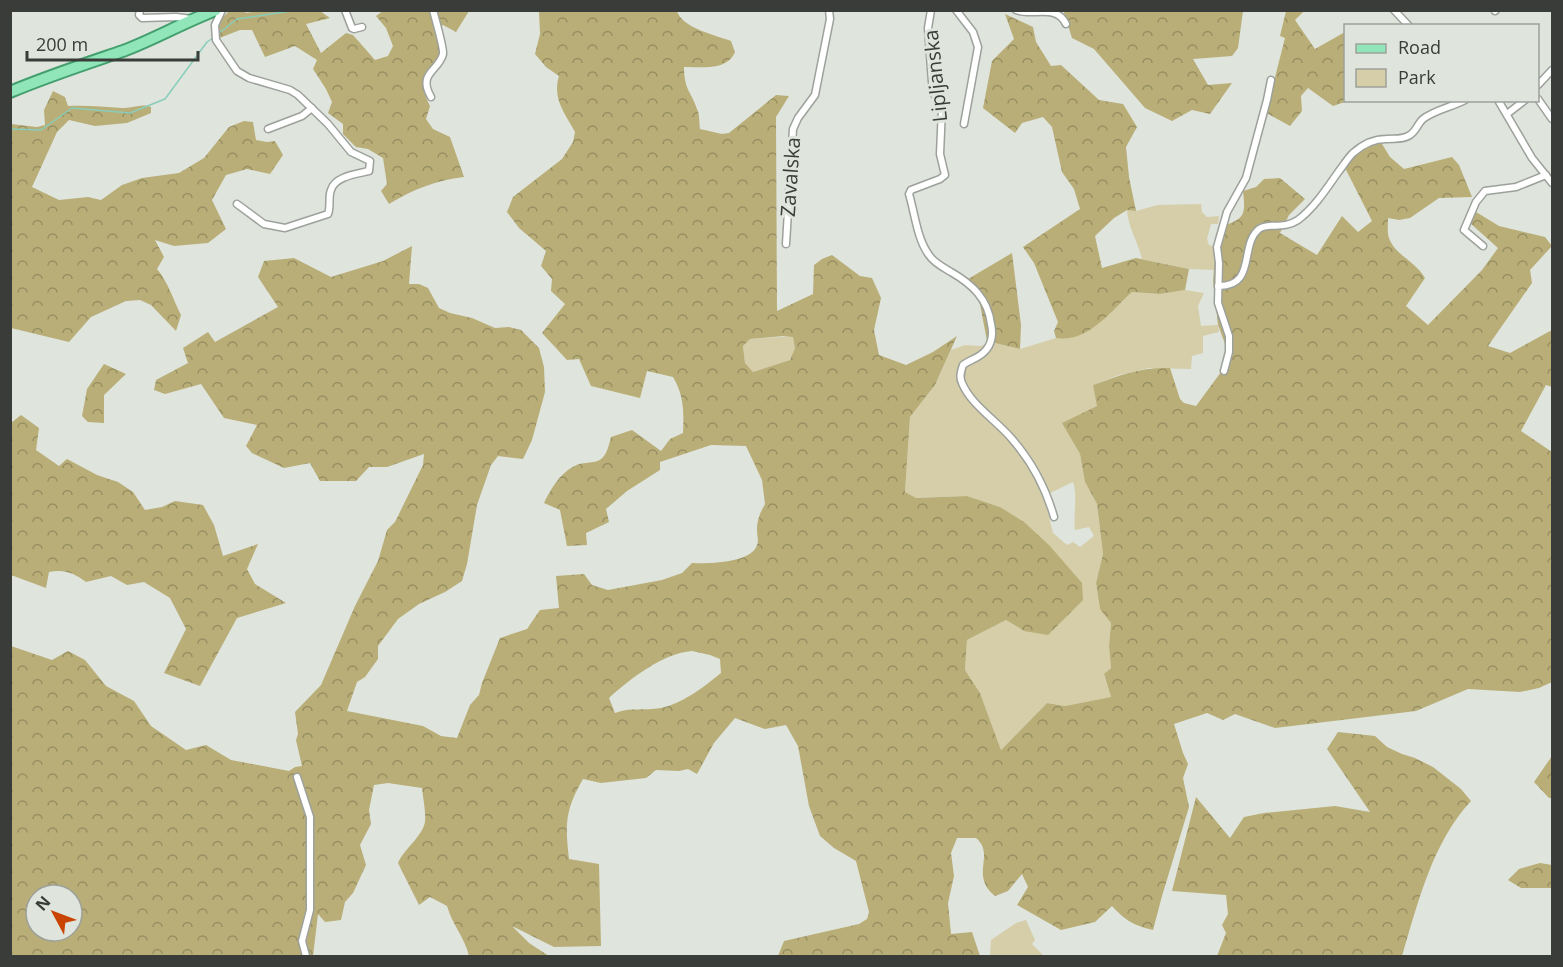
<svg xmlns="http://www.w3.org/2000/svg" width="1563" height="967" font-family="'Open Sans',sans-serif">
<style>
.green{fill:#d5cea9;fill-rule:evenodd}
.forest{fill:url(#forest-crowns);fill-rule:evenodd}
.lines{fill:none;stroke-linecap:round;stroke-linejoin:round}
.stream{stroke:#88cdba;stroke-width:1.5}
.street-casing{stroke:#9da19b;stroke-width:9}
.primary-casing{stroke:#439f6e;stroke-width:14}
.street{stroke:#fff;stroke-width:6}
.primary{stroke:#91e6b9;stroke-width:10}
.labels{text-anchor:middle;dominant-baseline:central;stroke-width:6;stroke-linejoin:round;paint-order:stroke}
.street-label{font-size:20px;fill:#3a3c39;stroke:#dfe4dd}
</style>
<defs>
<pattern id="forest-crowns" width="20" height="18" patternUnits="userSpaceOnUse" patternTransform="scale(1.5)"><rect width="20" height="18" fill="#b9ae77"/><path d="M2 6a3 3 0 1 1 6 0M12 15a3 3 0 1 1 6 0" fill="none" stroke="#978f63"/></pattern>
</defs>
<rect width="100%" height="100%" fill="#dfe4dd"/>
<!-- green -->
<g class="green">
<path d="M1201,204L1202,212L1207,217L1219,216L1218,224H1211L1207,239L1209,245L1216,247L1214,270L1189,269L1142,259C1138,242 1128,227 1127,210L1136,211L1158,205Z"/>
<path d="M1185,290L1204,293L1198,306L1201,326L1218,325L1219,332L1203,336V353L1192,356L1191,369L1149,368L1119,375L1093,385L1098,406L1063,423L1080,454L1085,482L1097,504L1103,554L1096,583L1100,609L1111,622L1109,646L1111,668L1104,675L1111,697L1065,706L1047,703L1001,750L980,693L965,670L967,640L1006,620L1024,631L1000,507L967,496L916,498L905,493L910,417L935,385L951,350L965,345L980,346L997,343L1020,349L1056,338L1064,339L1080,335L1107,316L1132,292L1160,294ZM1073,482C1078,496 1073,514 1075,530L1089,527L1094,536L1080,547L1073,542L1067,545L1053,533L1044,496Z"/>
<polygon points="793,336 795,348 790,360 753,372 745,363 743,346 750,339"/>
<polygon points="1026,920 1035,940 1032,944 1044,956 990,956 991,940 1016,923"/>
</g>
<!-- forest -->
<g class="forest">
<path d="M267,10L320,11L330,18L306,24L321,53L346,33L353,35L375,60L388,56L393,46L386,28L376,16L383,11H469L456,32L443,25L434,30C436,36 440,43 440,49C442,70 409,64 430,106L426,119L433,129L450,137L464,177C436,180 412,190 389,204L381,191L387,184L383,158L368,149L356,147L343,134V124L328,113L332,102L326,89L313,69L317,60L295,46L265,57L252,30H240L217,39V23L229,11H247L245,13Z"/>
<polygon points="1063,10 1243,11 1238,48 1232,56 1193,59 1208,85 1232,83 1210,114 1192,110 1172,121 1145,108 1094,49 1072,38"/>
<path d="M539,11H677C682,28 715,35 731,41L735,52C727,71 702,67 684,67C684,90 691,91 697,109C700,115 699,123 700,129L722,134L729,133L776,95L789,96L776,117L777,311L813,294L814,265L822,259L832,255L860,276L872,278L881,298L874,330L879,355L906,365L933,352L957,336L935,385L910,417L905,492L916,498L967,496L1000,507L1024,522L1049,545L1082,583L1083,600L1048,635L1024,631L1006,620L967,640L965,670L980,693L1001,750L1047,703L1065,706L1111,697L1104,674L1111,668L1109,646L1111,623L1100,609L1096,583L1103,554L1097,504L1085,482L1080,454L1062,423L1097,406L1093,385C1120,375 1141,367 1170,368L1180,399L1184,403L1196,406L1224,368L1223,357L1227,349L1218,325L1213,281L1217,234L1221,227C1244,218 1246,217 1243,191L1256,187L1264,179L1280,178L1305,199L1289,215L1280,233L1317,255L1342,216L1358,232L1372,221L1341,160L1363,146L1379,139L1390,157L1404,169L1452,157L1459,165L1472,197L1439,198L1410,218L1399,220L1388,218C1388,224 1387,232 1389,238C1395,255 1415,261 1425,278L1406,306L1428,325L1482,270L1498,248L1470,223L1476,212L1499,226L1545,237L1552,246L1530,270L1532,283L1488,346L1510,353L1552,330V387L1546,385L1521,431L1552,452V682L1539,688L1520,692L1468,689L1416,711L1275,728L1235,714L1223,720L1207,713L1174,724L1183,753L1188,764L1183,778L1189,807L1162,896L1153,930C1133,925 1126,921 1112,906L1095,922L1061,930L1017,905L1028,887L1022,874L1008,891L995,896C969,875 996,855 976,838H957L951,853L954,876L948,903L951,934L972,932L980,956H778L784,941L859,924L867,919L869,912L856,861L834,848L820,836L809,806L798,746L786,725L765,729L735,718L714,743L697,774L688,769L679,771L656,770L646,778L601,783L583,779C565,810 565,824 569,859L599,864L601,946L554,947L512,926L529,943L549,956H469C465,938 452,924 447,906L430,897L419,905L398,863C404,849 422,837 425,822C426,812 423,798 422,788L388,783L374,785L369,810L371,824L360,845L366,865L353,893L345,902L341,920L325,922L318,914L313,956H11L12,900L11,898V646L52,660L68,651L85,660L106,686L134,701L151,726L186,750L206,745L231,760L289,771L295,767L302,766L296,740L298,734L295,712L321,685L355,606L378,561L387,530L395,522L423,465L424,454L387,467H369L356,481H320L310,463L284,468L252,453L246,446L257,425L224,418L201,384L165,394L154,390L156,380L188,363L183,348L208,332L215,342L278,307L258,277L264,261L294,258L331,277L383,261L412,246L409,284H419L428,288L439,308L450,313L472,318L495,328L509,327L521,330L539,348L544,367L545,392L532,440L523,459L498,456L491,465L477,505L467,564L462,581L445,592L419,604L398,619L378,646V659L365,677L357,682L347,711L423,726L441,736L457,738L470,705L479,695L482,683L500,638L527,629L540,610L559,608L556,576L584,574L592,585L608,590L662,580L682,573L692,563C707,564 752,563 757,545C759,541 757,535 757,530C757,520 760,513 765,504L762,480L746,446L711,445L660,462V470L627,491L606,509L609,522L586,533L587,545L567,546L560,510L544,503C552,487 561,471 579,464C583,463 589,463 593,462C606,461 608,448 611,437L632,430L661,451L670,439L683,433C684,413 684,395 673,377L647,371L640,398L591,386L579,359L567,360L542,333L565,304L551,291L552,279L541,266L546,251L519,228L507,212L513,197L562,159L573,142L575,132C565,113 552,99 559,76L546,67L535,54L540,34ZM783,336L793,337L795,348L790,360L753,372L745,363L743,346L750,339ZM692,651L710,655L720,659L721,673C704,687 683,703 661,708C645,711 630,707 615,713L609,698C630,679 663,653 692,651ZM36,895H72V931H36Z"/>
<polygon points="1286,11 1304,11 1295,20 1315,49 1345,32 1346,100 1348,101 1333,106 1308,88 1301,96 1302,111 1290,126 1268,114 1269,101 1285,38 1280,36"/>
<path d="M1005,14L1033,27L1036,42L1051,66L1061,65L1099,100L1123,104L1137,127L1126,147L1129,177L1136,211L1127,210L1114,218L1095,236L1102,268L1136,258L1189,269L1185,290L1160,294L1132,292C1112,310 1087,344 1056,338L1054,331L1058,322L1034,263L1023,247L1080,209L1074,189L1062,172L1052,127L1043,117L1022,123L1015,133L983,108L992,61L1014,39Z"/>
<path d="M53,91L65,97L68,106C87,105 104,107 122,108C133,109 140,103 151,107V113L127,123L95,126L69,120L57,132L32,187L59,200L88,197L101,200L122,185L142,178L179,173L204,158L229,127L244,121L253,122L256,140L267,142L275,141L283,155L270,174L247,169L226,175L212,200L226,229L208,243L174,246L155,240L164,257L157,269C168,282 173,299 181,315L176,331L151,305L140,300L126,301L91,317L69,342L11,328V124L37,127L45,125L44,110Z"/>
<polygon points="1012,253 1021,325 1020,349 987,341 979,299 963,282"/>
<polygon points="104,364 126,374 104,395 104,423 88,422 82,416 87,389"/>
<path d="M21,415L39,428L36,450L59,466L67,459L97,475L118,482L133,492L145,510L162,507L175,501L203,505L214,525L223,556L258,544L247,569L255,584L286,603L237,618L200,686L164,673L186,629L170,598L144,582L127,585L111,576L86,582C74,573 64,569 49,572L46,588L11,575V423Z"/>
<path d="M1338,732L1375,736L1387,747L1402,754L1415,758L1433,767L1461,789L1471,801C1432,843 1418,903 1402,956H1217L1226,933L1222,925L1228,914L1226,895L1172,891L1196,797L1230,838L1244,817L1264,813L1335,806L1370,812L1327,749Z"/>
<polygon points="1552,756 1552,798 1549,798 1534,782"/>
<polygon points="1540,863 1552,865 1552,888 1521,888 1508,880 1519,869"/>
</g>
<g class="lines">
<!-- stream -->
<g class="stream">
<polyline points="219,33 237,19 298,10"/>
<polyline points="10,129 41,130 72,108 130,113 165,99 207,42 213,38"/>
</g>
<defs>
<g id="street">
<polyline points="140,10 139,15 142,18 176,17 192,19"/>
<path d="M222,10L215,25L216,40L237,71L249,78L290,90L298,95L328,124L351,152L370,161L369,171C357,174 335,176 331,190C328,197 331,206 328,214L285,228L264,224L237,204"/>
<polyline points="345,10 352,28 354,29 362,27"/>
<path d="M931,10L928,28L932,82L934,94L942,108L940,154L945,175L940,179L911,190L909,194C915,214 917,239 929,255C934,263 943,267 951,272C972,284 988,299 991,324C993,333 992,343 986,350C980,358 971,359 963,365C961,371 959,377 962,383C971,405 997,421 1012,439C1032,462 1046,489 1054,517"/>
<polyline points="956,10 973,32 978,47 964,124"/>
<path d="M1016,10C1032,17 1056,3 1066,24"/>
<polyline points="1394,10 1409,26"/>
<polyline points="1495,11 1496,10"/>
<polyline points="1538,85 1552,70"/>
<path d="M431,97C417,73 439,71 443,54C444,48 435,18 433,10"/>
<polyline points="1538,99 1552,119"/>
<polyline points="1498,100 1532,158 1552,183"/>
<polyline points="1507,114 1525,100"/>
<polyline points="268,129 302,116 312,108"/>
<polyline points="786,244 793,129 798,118 815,95 830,19 829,10"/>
<polyline points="1483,246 1464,230 1476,202 1485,191 1516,187 1546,175"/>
<path d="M1218,286C1257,287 1239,245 1259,229C1268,222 1283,230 1298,220C1315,207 1327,188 1339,171C1344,165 1347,159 1353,153C1362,145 1374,139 1386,139C1394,138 1401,140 1408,136C1416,133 1417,124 1423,119C1434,110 1452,107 1465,100"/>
<polyline points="1224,371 1229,352 1229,336 1218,303 1219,263 1217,247 1227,212 1246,178 1267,100 1271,80"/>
<polyline points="297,777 310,817 310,910 302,941 306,956"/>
</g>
<path id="primary" d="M10,92C48,76 85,64 123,51C155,39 184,22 216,10"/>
</defs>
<!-- street casing -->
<use href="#street" class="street-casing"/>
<!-- primary casing -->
<use href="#primary" class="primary-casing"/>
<!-- street -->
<use href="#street" class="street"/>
<!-- primary -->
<use href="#primary" class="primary"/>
</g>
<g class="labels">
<!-- street labels -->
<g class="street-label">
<text transform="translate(935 76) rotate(-96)">Lipljanska</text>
<text transform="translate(790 177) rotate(-86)">Zavalska</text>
</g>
</g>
<!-- border -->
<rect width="1563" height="967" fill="none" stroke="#3a3c39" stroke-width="24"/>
<!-- legend -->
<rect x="1344" y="24" width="195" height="78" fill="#dfe4dd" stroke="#9da19b" stroke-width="1.5"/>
<rect x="1356" y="44" width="30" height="9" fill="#91e6b9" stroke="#9da19b" stroke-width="1.5"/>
<text x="1398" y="54" font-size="18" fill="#3a3c39">Road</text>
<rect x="1356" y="69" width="30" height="18" fill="#d5cea9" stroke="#9da19b" stroke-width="1.5"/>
<text x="1398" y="84" font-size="18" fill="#3a3c39">Park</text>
<!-- north arrow -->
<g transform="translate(54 913) rotate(311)"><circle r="28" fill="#dfe4dd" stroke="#9da19b" stroke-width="1.5"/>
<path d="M0-4.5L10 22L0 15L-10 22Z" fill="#c94400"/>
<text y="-9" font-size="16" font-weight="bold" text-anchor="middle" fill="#3a3c39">N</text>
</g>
<!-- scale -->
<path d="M27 51v9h171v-9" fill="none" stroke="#3a3c39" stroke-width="3"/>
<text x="36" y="51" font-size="18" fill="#3a3c39" stroke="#dfe4dd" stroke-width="4.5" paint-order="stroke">200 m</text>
</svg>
